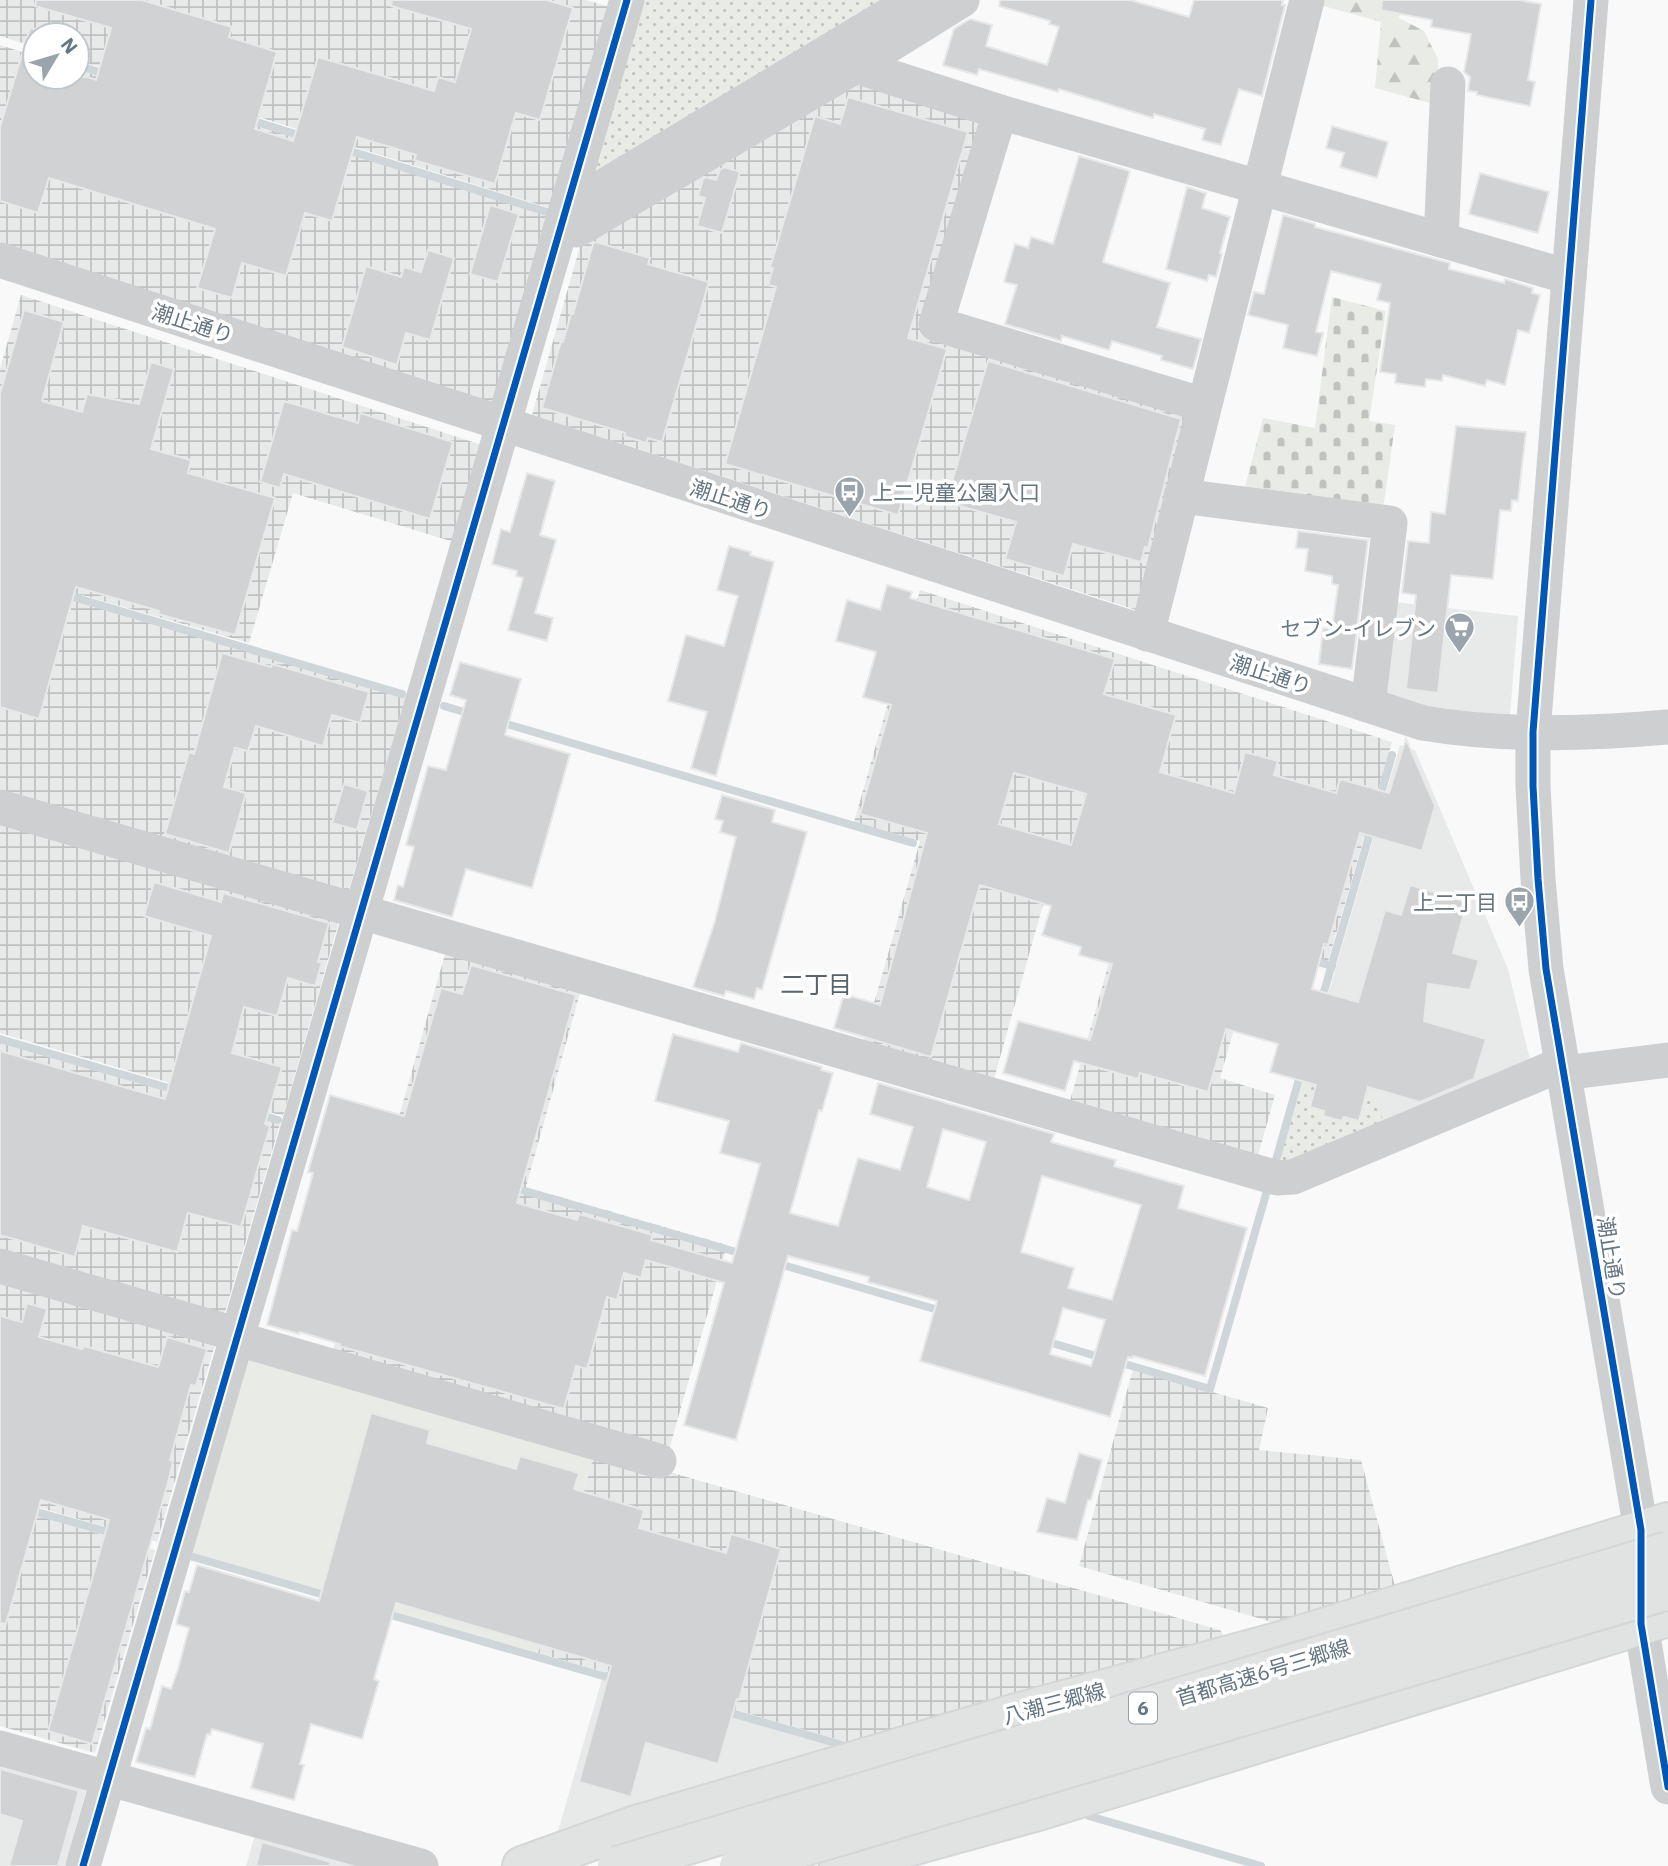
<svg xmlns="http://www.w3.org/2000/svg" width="1668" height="1866" font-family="'IBM Plex Sans','Noto Sans JP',sans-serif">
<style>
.built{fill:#e8e9e9}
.industrial{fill:url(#industrial-grid)}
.forest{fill:url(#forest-firs)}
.cemetery{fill:url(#cemetery-stones)}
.park{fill:url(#park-dots)}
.garden{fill:#e8ebe6}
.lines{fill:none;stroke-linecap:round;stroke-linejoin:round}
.stream{stroke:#ced6d9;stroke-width:8}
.building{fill:#d0d2d3;stroke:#e8e8e8;stroke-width:2;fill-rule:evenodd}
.major-casing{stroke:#d5d6d7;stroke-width:42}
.minor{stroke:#cecfd0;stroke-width:35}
.major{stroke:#e1e2e2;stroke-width:38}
.highway-bridge-casing{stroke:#d5d6d6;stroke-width:42;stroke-linecap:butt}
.highway-bridge{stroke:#e1e2e2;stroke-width:38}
.cycleway-casing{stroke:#fff;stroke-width:11}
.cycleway{stroke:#0057b8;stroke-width:7}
.labels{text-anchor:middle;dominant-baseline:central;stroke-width:7;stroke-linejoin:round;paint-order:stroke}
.shield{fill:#fff;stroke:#939fa8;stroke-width:2}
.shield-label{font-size:19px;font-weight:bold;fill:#657683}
.street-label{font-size:21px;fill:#657683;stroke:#fff}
.poi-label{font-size:21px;fill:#657683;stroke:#fff;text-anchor:end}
.quarter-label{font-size:24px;fill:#57646e;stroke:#fff}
</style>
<defs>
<pattern id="industrial-grid" width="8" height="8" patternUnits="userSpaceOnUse" patternTransform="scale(1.75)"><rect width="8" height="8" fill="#e8e9e9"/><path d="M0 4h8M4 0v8" fill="none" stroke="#c0c1c2"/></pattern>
<pattern id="forest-firs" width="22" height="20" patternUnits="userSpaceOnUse" patternTransform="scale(1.75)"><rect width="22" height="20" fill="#e8ebe6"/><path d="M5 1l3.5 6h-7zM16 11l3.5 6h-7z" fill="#c0c3c0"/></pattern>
<pattern id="cemetery-stones" width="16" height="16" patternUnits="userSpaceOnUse" patternTransform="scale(1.75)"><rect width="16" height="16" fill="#e8ebe6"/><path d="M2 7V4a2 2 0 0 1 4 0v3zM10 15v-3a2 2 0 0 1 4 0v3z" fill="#c0c3c0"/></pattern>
<pattern id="park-dots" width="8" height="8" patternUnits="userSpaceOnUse" patternTransform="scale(1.75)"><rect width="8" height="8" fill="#e8ebe6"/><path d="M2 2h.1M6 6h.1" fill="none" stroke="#c0c3c0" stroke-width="1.8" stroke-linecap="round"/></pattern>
</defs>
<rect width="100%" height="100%" fill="#f9f9f9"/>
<!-- built -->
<g class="built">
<polygon points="1394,602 1518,616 1510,716 1445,713 1384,694"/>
<polygon points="1400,745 1415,750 1508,969 1532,1068 1386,1129 1304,1078"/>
<polygon points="602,1679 849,1750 556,1838"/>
<polygon points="0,1760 88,1784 65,1866 0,1866"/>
<polygon points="256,1832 380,1866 246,1866"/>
</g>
<!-- industrial -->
<g class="industrial">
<polygon points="0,0 586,0 611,7 553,209 77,60 77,35 35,35 35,47 0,36"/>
<polygon points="0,45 35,56 35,77 77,77 77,69 550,216 496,405 0,244"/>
<polygon points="842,79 987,121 928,332 1193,409 1136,610 532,415 582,239"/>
<polygon points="21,295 485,446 457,543 293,493 249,643 82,595 80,602 406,696 347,896 0,795 0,369"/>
<polygon points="920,590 1392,742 1326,968 1257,949 1220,1078 1275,1095 1256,1163 1068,1108 1124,909 1048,887 992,1086 861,1049 920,841 854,822"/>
<polygon points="0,820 340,918 283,1116 0,1033"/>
<polygon points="447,947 582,986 526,1187 727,1245 669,1450 332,1353"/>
<polygon points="0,1043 280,1124 223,1319 0,1255"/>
<polygon points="0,1279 216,1341 157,1542 0,1496"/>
<polygon points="1133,1369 1268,1408 1259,1450 1361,1460 1395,1586 1279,1624 1079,1566"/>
<polygon points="594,1454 659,1469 1220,1630 1226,1639 861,1746 538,1653"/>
<polygon points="0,1505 155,1550 95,1753 0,1726"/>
</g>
<!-- forest -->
<polygon class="forest" points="1321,0 1403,0 1399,18 1424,31 1438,59 1437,105 1375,88 1381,22 1320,5"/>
<!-- cemetery -->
<polygon class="cemetery" points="1332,297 1386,311 1369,421 1395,425 1383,509 1244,491 1263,418 1315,428"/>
<!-- park -->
<g class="park">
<polygon points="639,0 896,0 600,175 592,170"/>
<polygon points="1304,1078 1375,1097 1386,1129 1277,1168"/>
</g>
<!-- garden -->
<polygon class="garden" points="249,1354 594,1454 538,1653 192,1554"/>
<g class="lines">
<!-- stream -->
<g class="stream">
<polyline points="77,65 108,75"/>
<polyline points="247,119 305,137"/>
<polyline points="344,149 547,212"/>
<polyline points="73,597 402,694"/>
<polyline points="444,706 471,714"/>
<polyline points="500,722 913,843"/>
<polyline points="1379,801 1392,755"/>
<polyline points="1309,959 1332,966"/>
<polyline points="1321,1002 1372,826"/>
<polyline points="0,1039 179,1091"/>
<polyline points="258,1114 278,1120"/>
<polyline points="1274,1167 1301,1072"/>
<polyline points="514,1188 743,1254"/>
<polyline points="776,1263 945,1312"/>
<polyline points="1045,1341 1103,1358"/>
<polyline points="1115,1361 1210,1389 1268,1187"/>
<polyline points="30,1510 115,1534"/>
<polyline points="193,1557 328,1596"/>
<polyline points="384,1613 617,1680"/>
<polyline points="724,1711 846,1746"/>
<polyline points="1089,1816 1261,1866"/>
</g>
</g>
<!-- building -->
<g class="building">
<polygon points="36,0 142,0 232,27 229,37 277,52 255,129 293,141 318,57 434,91 438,77 455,82 471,29 391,6 392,0 547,0 573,8 540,120 516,113 495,184 414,160 416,155 357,137 332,221 305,213 286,276 242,263 232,298 197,288 215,229 49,178 38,213 0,201 0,127 30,28 35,29 35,77 88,77 96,80 111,28 35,6"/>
<polygon points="1000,0 1130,0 1189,17 1194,0 1283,0 1282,5 1285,5 1262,96 1239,89 1221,145 1202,140 1205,129 1154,114 1153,118 1059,89 1058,92 979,69 977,75 943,65 954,29 970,19 992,25 986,46 1047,65 1059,27 1049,24 1050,21 999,6"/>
<polygon points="1382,0 1519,0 1541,4 1528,80 1535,82 1530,106 1477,95 1477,92 1468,91 1470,77 1464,72 1471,34 1431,27 1432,20 1381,10"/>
<polygon points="848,97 968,132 908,338 947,349 898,515 725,464 776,287 768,285 773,268 770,268 815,116 840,124"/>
<polygon points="1332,126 1388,142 1377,178 1340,167 1344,153 1326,148"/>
<polygon points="1079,156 1130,171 1103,262 1170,283 1157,327 1201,339 1193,369 1161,360 1162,356 1112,341 1109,350 1062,336 1061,341 1005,324 1017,285 1004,282 1015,244 1028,248 1031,237 1053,244"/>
<polygon points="724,167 740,172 722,233 697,226 705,198 698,196 703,179 706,177 716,180 720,170"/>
<polygon points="1480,173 1549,192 1538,233 1469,214"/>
<polygon points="1187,187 1206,193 1202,208 1230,217 1220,253 1222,254 1216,277 1209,275 1207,281 1166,269"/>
<polygon points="490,205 519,214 498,282 470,274"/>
<polygon points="1283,215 1315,224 1315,227 1450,263 1449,269 1504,283 1505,279 1533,288 1532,293 1540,295 1529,333 1518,330 1505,385 1487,380 1485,386 1443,375 1442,381 1426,379 1425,387 1395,383 1396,374 1380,372 1390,303 1377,300 1381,284 1331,271 1316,332 1323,333 1317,356 1283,348 1288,325 1248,315 1254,292 1264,294"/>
<polygon points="596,242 650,258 648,264 709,282 662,442 648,438 646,443 624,436 625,433 542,408 561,341 563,342 571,314 573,314 593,244"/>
<polygon points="428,250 454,258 430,340 406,333 397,365 342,347 366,266 401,277 404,267 421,272"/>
<polygon points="24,310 64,322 42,401 82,412 87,394 139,404 151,362 174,369 151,449 191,460 188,473 275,498 235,635 158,614 159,611 76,587 39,719 0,707 0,394"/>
<polygon points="988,361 1181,419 1148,548 1145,547 1141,562 1073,544 1064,576 1005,559 1016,522 946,502"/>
<polygon points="284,401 358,423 360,413 453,442 430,519 284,474 280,488 260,482"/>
<polygon points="1456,426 1526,432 1518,501 1512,500 1511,511 1500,510 1493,579 1451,575 1438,693 1406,689 1416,595 1402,593 1408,541 1429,543 1431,512 1445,514"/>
<polygon points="527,473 555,481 540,535 556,540 535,613 553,618 547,641 508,630 523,578 516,576 517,571 492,564 501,529 510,532"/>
<polygon points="1298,531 1368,540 1352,669 1319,664 1323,628 1332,629 1338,585 1332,584 1332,576 1305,571 1308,549 1296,548"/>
<polygon points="729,546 751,552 750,555 774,562 716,776 691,768 707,712 668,701 686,635 724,646 738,596 717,590"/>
<path d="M887,585L912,592L910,598L1115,659L1104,694L1176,715L1160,772L1234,793L1245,752L1278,761L1274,775L1336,793L1340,779L1389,793L1406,739L1435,806L1422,851L1360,833L1328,945L1324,944L1312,989L1358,1002L1385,910L1401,915L1410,885L1467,902L1453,953L1479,960L1470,990L1428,984L1424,1021L1486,1039L1474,1079L1420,1102L1368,1087L1359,1121L1344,1117L1342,1121L1323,1116L1324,1111L1310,1107L1316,1085L1270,1072L1278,1044L1226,1029L1208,1092L1140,1073L1138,1079L1074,1061L1065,1091L1003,1073L1018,1021L1090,1040L1112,964L1079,955L1081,947L1042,935L1051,906L980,885L931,1057L834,1028L844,994L880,1005L927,833L860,814L891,705L863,697L876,652L836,641L847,600L880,610ZM1014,773L1086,794L1071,845L999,824Z"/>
<polygon points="222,653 271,667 272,664 369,692 360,723 332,715 323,746 256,726 248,751 235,748 224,787 246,793 229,853 165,834 189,752 194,754"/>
<polygon points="460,662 521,679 505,735 570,754 532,888 466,869 452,917 394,900 398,885 403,887 414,847 406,845 428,766 446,770 466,700 450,695"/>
<polygon points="344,784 368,791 357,830 332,823"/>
<polygon points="722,795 775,810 772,822 807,832 762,990 757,988 754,999 726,991 724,996 693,987 715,921 736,837 720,832 723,821 715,819"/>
<polygon points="154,882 221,902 223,893 329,923 318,962 322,962 315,986 288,978 277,1016 244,1007 232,1053 282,1067 265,1124 270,1126 241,1227 188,1213 177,1252 83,1226 75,1257 0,1235 0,1051 165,1099 211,936 144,916"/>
<path d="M471,965L576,995L517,1203L577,1220L579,1214L653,1235L651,1240L732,1263L760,1164L720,1153L729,1121L655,1101L673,1034L738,1052L741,1043L822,1067L821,1070L833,1073L822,1111L819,1110L790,1213L838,1226L858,1158L900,1170L913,1127L870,1114L878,1083L1054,1134L1051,1142L1116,1160L1114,1166L1184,1186L1178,1208L1247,1228L1205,1376L1133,1356L1132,1358L1128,1357L1110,1417L920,1361L937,1301L868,1282L869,1277L788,1256L736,1440L684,1425L724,1283L646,1260L641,1278L624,1273L617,1300L607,1297L587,1369L576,1366L564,1409L339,1346L340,1344L300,1332L299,1334L267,1325L292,1230L297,1231L313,1173L308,1172L330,1095L404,1116L441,988L462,994ZM943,1129L986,1142L969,1200L927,1187ZM1042,1176L1141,1205L1112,1300L1068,1288L1074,1268L1021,1252ZM1063,1308L1105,1320L1091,1366L1050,1354Z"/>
<polygon points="27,1303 47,1309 39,1337 82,1349 84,1346 158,1367 167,1337 207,1349 196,1386 191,1385 170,1460 173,1461 168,1483 92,1744 48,1731 109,1520 41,1500 6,1624 0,1623 0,1316 22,1322"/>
<polygon points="371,1413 430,1430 427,1443 516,1469 520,1456 579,1473 574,1489 644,1510 639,1528 726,1553 731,1534 781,1549 739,1700 737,1699 718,1764 646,1743 631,1797 579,1782 611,1666 396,1603 374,1679 379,1681 362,1739 311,1724 300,1764 304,1765 294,1800 251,1788 263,1744 212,1729 210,1735 207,1734 195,1777 136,1762 146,1728 150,1729 162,1686 171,1689 178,1669 189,1628 176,1624 185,1591 189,1592 197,1565 319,1601"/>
<polygon points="1079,1453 1102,1460 1091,1500 1088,1500 1077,1540 1037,1532 1047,1498 1065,1503"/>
<polygon points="0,1769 79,1791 58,1866 9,1866 22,1821 0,1814"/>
<polygon points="262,1842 331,1862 330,1866 256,1866"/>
</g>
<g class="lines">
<defs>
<g id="major">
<polyline points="522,1866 633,1826 1017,1713 1281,1641 1668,1522"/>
<polyline points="839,1866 1038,1811 1668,1617"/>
</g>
</defs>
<!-- major casing -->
<use href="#major" class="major-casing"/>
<!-- minor -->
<g class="minor">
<polyline points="1591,0 1533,732 1533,786 1538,879 1546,969 1641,1530 1641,1624 1668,1787"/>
<polyline points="856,66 1000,112 1569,277"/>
<polyline points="1000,112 936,324 1204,405"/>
<polyline points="578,186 596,191 914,0"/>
<polyline points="562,226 577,230 856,66 962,0"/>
<polyline points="1441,240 1448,84"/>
<path d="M0,260L1423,723C1499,736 1591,734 1668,727"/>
<polyline points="1181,496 1390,523 1368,705"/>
<polyline points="1147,634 1307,0"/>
<polyline points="0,807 1277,1178 1293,1177 1562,1064"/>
<polyline points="1563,1073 1668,1060"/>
<polyline points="0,1266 239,1335"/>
<polyline points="238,1339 659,1461"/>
<polyline points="0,1748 421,1866"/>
<polyline points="83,1866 627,0"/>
</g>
<!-- major -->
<use href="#major" class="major"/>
<defs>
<g id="highway-bridge">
<polyline points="617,1866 1668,1551"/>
<polyline points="739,1866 1668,1590"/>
</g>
</defs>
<!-- highway-bridge casing -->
<use href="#highway-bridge" class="highway-bridge-casing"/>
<!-- highway-bridge -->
<use href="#highway-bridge" class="highway-bridge"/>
<defs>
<g id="cycleway">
<polyline points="1591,0 1533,732 1533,786 1538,879 1546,969 1641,1530 1641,1624 1668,1787"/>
<polyline points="83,1866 627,0"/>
</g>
</defs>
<!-- cycleway casing -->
<use href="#cycleway" class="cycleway-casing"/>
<!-- cycleway -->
<use href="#cycleway" class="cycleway"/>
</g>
<!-- icons -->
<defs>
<symbol id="bus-pin" viewBox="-11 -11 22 30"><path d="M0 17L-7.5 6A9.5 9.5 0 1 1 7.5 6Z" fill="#99a4ac" stroke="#fff"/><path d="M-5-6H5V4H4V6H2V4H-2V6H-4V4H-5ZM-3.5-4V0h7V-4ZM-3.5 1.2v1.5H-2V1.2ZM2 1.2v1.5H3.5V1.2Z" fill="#fff"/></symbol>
<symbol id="supermarket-pin" viewBox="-11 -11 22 30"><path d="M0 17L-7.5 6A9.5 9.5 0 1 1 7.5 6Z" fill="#99a4ac" stroke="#fff"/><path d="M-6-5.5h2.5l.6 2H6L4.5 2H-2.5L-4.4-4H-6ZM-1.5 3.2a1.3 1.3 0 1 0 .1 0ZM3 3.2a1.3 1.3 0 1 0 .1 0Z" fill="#fff"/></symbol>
</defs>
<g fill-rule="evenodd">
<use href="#bus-pin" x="832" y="474" width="35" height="47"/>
<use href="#supermarket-pin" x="1442" y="610" width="35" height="47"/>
<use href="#bus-pin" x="1502" y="884" width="35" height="47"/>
</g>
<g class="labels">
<!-- shield labels -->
<rect class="shield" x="1129" y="1692.5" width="28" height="31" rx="5"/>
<g class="shield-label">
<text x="1143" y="1708">6</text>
</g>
<!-- street labels -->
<g class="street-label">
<text transform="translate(193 323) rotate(18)">潮止通り</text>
<text transform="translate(731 499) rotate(18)">潮止通り</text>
<text transform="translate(1271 674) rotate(18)">潮止通り</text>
<text transform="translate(1612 1258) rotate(81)">潮止通り</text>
<text transform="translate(1263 1672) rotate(-17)">首都高速6号三郷線</text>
<text transform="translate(1054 1703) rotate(-15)">八潮三郷線</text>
</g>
<!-- poi labels -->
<g class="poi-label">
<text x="872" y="492" text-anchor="start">上二児童公園入口</text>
<text x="1436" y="628">セブン-イレブン</text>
<text x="1497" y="902">上二丁目</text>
</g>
<!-- quarter labels -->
<g class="quarter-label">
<text x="816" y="984">二丁目</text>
</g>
</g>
<!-- north arrow -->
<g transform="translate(56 56) rotate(52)"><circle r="33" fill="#ffffff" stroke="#c1c8cd" stroke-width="2"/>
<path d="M0-5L12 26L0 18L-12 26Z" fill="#99a4ac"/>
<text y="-10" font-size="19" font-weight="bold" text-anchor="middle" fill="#657683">N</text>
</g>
</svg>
